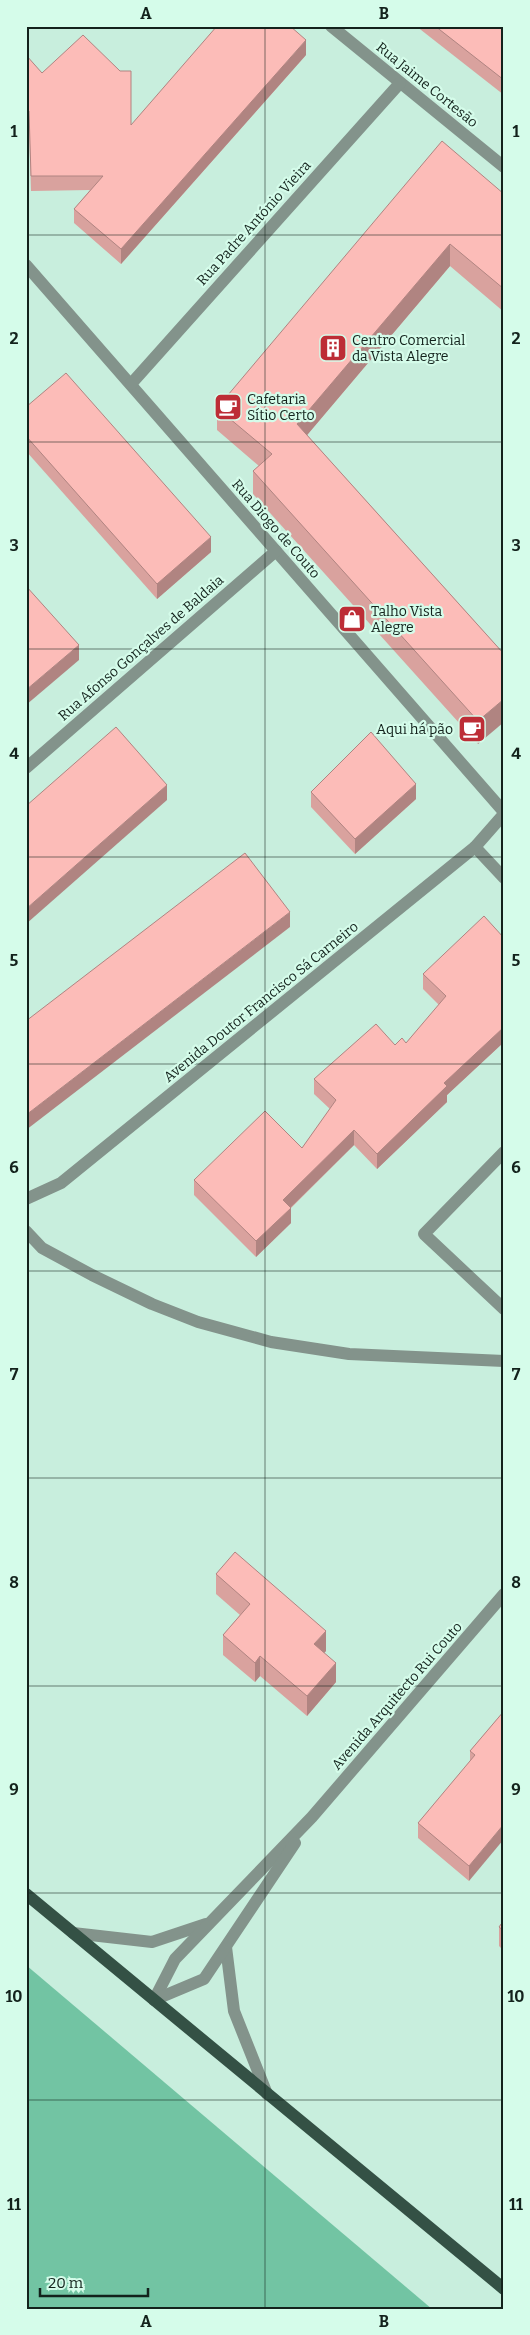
<svg xmlns="http://www.w3.org/2000/svg" width="530" height="2335" font-family="Bitter,serif">
<style>
.green{fill:#72c4a3}
.lines{fill:none;stroke-linecap:round;stroke-linejoin:round}
.minor{stroke:#83938b;stroke-width:12}
.major{stroke:#345145;stroke-width:12}
.wall{fill:#d9a29e}
.shaded-wall{fill:#b08481}
.building{fill:#fcbcb8;stroke:#b08481}
.grid{fill:none;stroke:#13221c;stroke-width:1;stroke-opacity:0.55}
.labels{text-anchor:middle;dominant-baseline:central;stroke-width:4.5;stroke-linejoin:round;paint-order:stroke}
.street-label{font-size:14px;fill:#13221c;stroke:#d5fcea}
.poi-label{font-size:14px;fill:#13221c;stroke:#d5fcea;text-anchor:start}
.neatline{fill:none;stroke:#13221c;stroke-width:2}
.grid-label{font-size:16px;text-anchor:middle;font-weight:bold;fill:#13221c}
</style>
<rect width="100%" height="100%" fill="#c8eedd"/>
<!-- green -->
<polygon class="green" points="26,1965 432,2309 26,2309"/>
<g class="lines">
<!-- minor -->
<g class="minor">
<polyline points="331,26 504,167"/>
<polyline points="26,265 504,812"/>
<polyline points="131,384 400,83"/>
<polyline points="26,768 276,551"/>
<polyline points="475,847 504,878"/>
<polyline points="504,1152 424,1234 504,1309"/>
<polyline points="26,1199 61,1183 475,847 504,814"/>
<polyline points="26,1231 42,1248 92,1275 152,1304 198,1322 271,1342 349,1354 504,1361"/>
<polyline points="73,1933 152,1942 206,1924"/>
<polyline points="226,1947 234,2011 267,2094"/>
<polyline points="154,2000 175,1959 312,1817 504,1594"/>
<polyline points="154,2000 204,1979 295,1843"/>
</g>
<!-- major -->
<polyline class="major" points="26,1894 504,2289"/>
</g>
<!-- wall -->
<g class="wall">
<polygon points="416,26 504,26 504,95"/>
<polygon points="306,55 121,264 74,223 74,209 90,190 31,191 29,126 26,128 42,73 131,125"/>
<polygon points="504,194 504,312 450,266 307,435 504,654 478,744 253,494 253,471 259,466 217,430 217,408"/>
<polygon points="26,407 211,552 157,599 26,451"/>
<polygon points="311,792 416,799 355,854 311,807"/>
<polygon points="504,938 504,1042 447,1095 447,1102 377,1169 354,1145 291,1208 291,1223 256,1257 194,1195 194,1180 302,1148 330,1109 314,1094 314,1079 395,1045 406,1043 439,1005 423,989 423,974"/>
<polygon points="216,1574 326,1651 324,1653 336,1682 307,1716 260,1676 255,1682 223,1655 223,1635 240,1615 216,1594"/>
<polygon points="504,1711 469,1881 418,1838 418,1823 470,1762 470,1751"/>
<polygon points="504,1920 504,1951 499,1946 499,1927"/>
</g>
<!-- shaded-wall -->
<g class="shaded-wall">
<polygon points="306,40 306,55 121,264 121,249"/>
<polygon points="29,111 29,126 26,128 26,114"/>
<polygon points="450,244 450,266 297,447 297,424"/>
<polygon points="211,537 211,552 157,599 157,584"/>
<polygon points="79,645 79,660 26,705 26,690"/>
<polygon points="504,699 504,722 478,744 478,721"/>
<polygon points="416,784 416,799 355,854 355,839"/>
<polygon points="167,785 167,800 26,924 26,909"/>
<polygon points="290,912 290,927 26,1130 26,1115"/>
<polygon points="504,1027 504,1042 447,1095 447,1102 377,1169 377,1154 444,1083"/>
<polygon points="354,1130 354,1145 283,1215 283,1200"/>
<polygon points="291,1208 291,1223 256,1257 256,1241"/>
<polygon points="326,1631 326,1651 314,1664 314,1644"/>
<polygon points="260,1656 260,1676 255,1682 255,1663"/>
<polygon points="336,1663 336,1682 307,1716 307,1696"/>
<polygon points="504,1824 504,1839 469,1881 469,1866"/>
</g>
<!-- building -->
<g class="building">
<polygon points="217,26 290,26 306,40 121,249 74,209 103,176 31,176 29,111 26,114 26,55 42,73 83,35 120,71 131,71 131,125"/>
<polygon points="435,26 504,26 504,80"/>
<polygon points="442,141 504,194 504,289 450,244 297,424 504,654 504,699 478,721 253,471 272,454 217,408"/>
<polygon points="66,373 211,537 157,584 26,436 26,407"/>
<polygon points="26,586 79,645 26,690"/>
<polygon points="116,727 167,785 26,909 26,806"/>
<polygon points="371,732 416,784 355,839 311,792"/>
<polygon points="245,853 290,912 26,1115 26,1021"/>
<polygon points="484,916 504,938 504,1027 444,1083 447,1086 377,1154 354,1130 283,1200 291,1208 256,1241 194,1180 265,1111 302,1148 336,1100 314,1079 376,1024 395,1045 402,1038 406,1043 446,996 423,974"/>
<polygon points="235,1552 326,1631 314,1644 336,1663 307,1696 260,1656 255,1663 223,1635 250,1604 216,1574"/>
<polygon points="504,1711 504,1824 469,1866 418,1823 475,1755 470,1751"/>
<polygon points="504,1920 504,1931 499,1927"/>
</g>
<!-- grid -->
<path class="grid" d="M265,26V2309M26,235H504M26,442H504M26,649H504M26,857H504M26,1064H504M26,1271H504M26,1478H504M26,1686H504M26,1893H504M26,2100H504"/>
<!-- icons -->
<defs>
<symbol id="building-square" viewBox="-11 -11 22 22"><rect x="-9" y="-9" width="18" height="18" rx="4" fill="#bd2d36" stroke="#d5fcea"/><path d="M-4-6H4V6H1V3H-1V6H-4ZM-2.5-4.3h1.7v1.8h-1.7ZM.8-4.3h1.7v1.8H.8ZM-2.5-1h1.7V.8h-1.7ZM.8-1h1.7V.8H.8Z" fill="#fff"/></symbol>
<symbol id="cafe-square" viewBox="-11 -11 22 22"><rect x="-9" y="-9" width="18" height="18" rx="4" fill="#bd2d36" stroke="#d5fcea"/><path d="M-5.5-4.5H6V0H3Q3 3.5 0 3.5H-2.5Q-5.5 3.5-5.5 0ZM3-3.2v2h1.7v-2ZM-6 4.5H4V6H-6Z" fill="#fff"/></symbol>
<symbol id="shop-square" viewBox="-11 -11 22 22"><rect x="-9" y="-9" width="18" height="18" rx="4" fill="#bd2d36" stroke="#d5fcea"/><path d="M-5-2.5h2.3a2.7 3.5 0 0 1 5.4 0H5L5.5 6h-11ZM-1.5-2.5h3a1.5 2.3 0 0 0-3 0Z" fill="#fff"/></symbol>
</defs>
<g fill-rule="evenodd">
<use href="#building-square" x="317" y="332" width="32" height="32"/>
<use href="#cafe-square" x="212" y="391" width="32" height="32"/>
<use href="#shop-square" x="336" y="603" width="32" height="32"/>
<use href="#cafe-square" x="456" y="713" width="32" height="32"/>
</g>
<g class="labels">
<!-- street labels -->
<g class="street-label">
<text transform="translate(427 85) rotate(39)">Rua Jaime Cortesão</text>
<text transform="translate(254 223) rotate(-48)">Rua Padre António Vieira</text>
<text transform="translate(276 529) rotate(49)">Rua Diogo de Couto</text>
<text transform="translate(141 648) rotate(-41)">Rua Afonso Gonçalves de Baldaia</text>
<text transform="translate(261 1002) rotate(-39)">Avenida Doutor Francisco Sá Carneiro</text>
<text transform="translate(397 1696) rotate(-49)">Avenida Arquitecto Rui Couto</text>
</g>
<!-- poi labels -->
<g class="poi-label">
<text x="352" y="340">Centro Comercial<tspan x="352" dy="16">da Vista Alegre</tspan></text>
<text x="247" y="399">Cafetaria<tspan x="247" dy="16">Sítio Certo</tspan></text>
<text x="371" y="611">Talho Vista<tspan x="371" dy="16">Alegre</tspan></text>
<text x="453" y="729" text-anchor="end">Aqui há pão</text>
</g>
</g>
<!-- border -->
<rect width="530" height="2335" fill="none" stroke="#d5fcea" stroke-width="55"/>
<!-- scale -->
<path d="M40 2288v8h108v-8" fill="none" stroke="#13221c" stroke-width="2.5"/>
<text x="48" y="2288" font-size="15" fill="#13221c" stroke="#d5fcea" stroke-width="4" paint-order="stroke">20 m</text>
<rect x="28" y="28" width="474" height="2280" class="neatline"/>
<g class="grid-label">
<text x="146" y="19">A</text>
<text x="384" y="19">B</text>
<text x="14" y="137">1</text>
<text x="516" y="137">1</text>
<text x="14" y="344">2</text>
<text x="516" y="344">2</text>
<text x="14" y="551">3</text>
<text x="516" y="551">3</text>
<text x="14" y="759">4</text>
<text x="516" y="759">4</text>
<text x="14" y="966">5</text>
<text x="516" y="966">5</text>
<text x="14" y="1173">6</text>
<text x="516" y="1173">6</text>
<text x="14" y="1380">7</text>
<text x="516" y="1380">7</text>
<text x="14" y="1588">8</text>
<text x="516" y="1588">8</text>
<text x="14" y="1795">9</text>
<text x="516" y="1795">9</text>
<text x="14" y="2002">10</text>
<text x="516" y="2002">10</text>
<text x="14" y="2210">11</text>
<text x="516" y="2210">11</text>
<text x="146" y="2327">A</text>
<text x="384" y="2327">B</text>
</g>
</svg>
